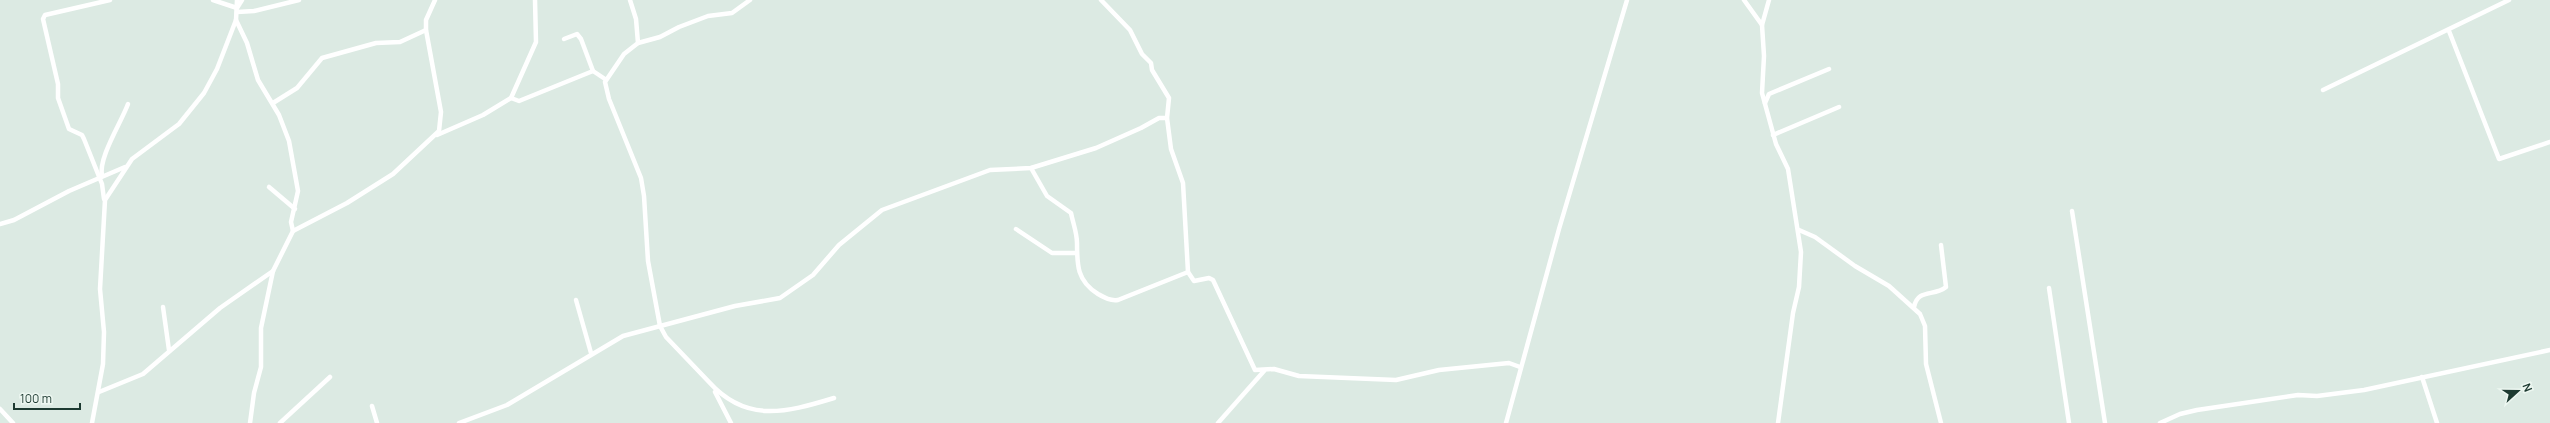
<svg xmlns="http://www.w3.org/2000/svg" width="2550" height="423" font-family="Manrope,sans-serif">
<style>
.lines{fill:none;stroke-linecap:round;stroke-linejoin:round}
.minor{stroke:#fff;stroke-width:4.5}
</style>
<rect width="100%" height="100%" fill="#dceae3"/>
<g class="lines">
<!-- minor -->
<g class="minor">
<polyline points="213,0 237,8 242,0"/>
<path d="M630,0L636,19L638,43L624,54L605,82L609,99L641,178L644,196L648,261L660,326L666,337L709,382C746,423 785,413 834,398"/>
<polyline points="1101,0 1130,30 1142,54 1151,63 1152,70 1169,98 1167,118 1171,149 1183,183 1188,272 1194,281 1209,278 1213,280 1255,370 1274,369 1299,376 1396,380 1439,370 1509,363 1520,367"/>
<polyline points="1744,0 1762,25 1764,56 1762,93 1776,144 1788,169 1801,252 1799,287 1793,313 1778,423"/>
<polyline points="237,12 254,11 299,0"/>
<polyline points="236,20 247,43 258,80 279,115 289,141 298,191 291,222 293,231"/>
<polyline points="1762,25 1769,0"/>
<polyline points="2449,31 2499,159 2550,142"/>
<polyline points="564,39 577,34 581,39 593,71"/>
<polyline points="638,43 660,37 679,27 708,16 732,13 750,0"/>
<polyline points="2323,90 2509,0"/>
<polyline points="511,98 519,101 593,71 605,79"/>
<polyline points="273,103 297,88 322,58 376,43 400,42 426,30"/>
<polyline points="1765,103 1769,94 1829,69"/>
<polyline points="437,135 483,115 511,98 536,42 535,0"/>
<polyline points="1773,135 1839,107"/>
<path d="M1031,168L1047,196L1071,213C1073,223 1077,233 1077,243C1077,265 1077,281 1098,294C1105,298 1110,301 1118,300L1188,272"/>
<path d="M102,176C98,158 121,123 128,104"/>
<polyline points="269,187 295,209"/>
<polyline points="104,199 102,184 84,139 82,135 69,129 58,98 58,84 43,19 45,15 110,0"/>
<polyline points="2072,211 2105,423"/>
<polyline points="0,224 14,220 69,191 125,167"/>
<polyline points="1016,229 1052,253 1076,253"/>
<polyline points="1799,230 1815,237 1855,266 1889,286 1920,314 1925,326 1926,364 1941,423"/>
<polyline points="2049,288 2069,423"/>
<polyline points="576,300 591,353"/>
<polyline points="163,307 169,350"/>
<path d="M1914,307C1918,288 1934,297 1946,287L1941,245"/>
<polyline points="2422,377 2437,423"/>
<polyline points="99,392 143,374 220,308 273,271"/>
<polyline points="715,392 731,423"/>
<polyline points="372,406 377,423"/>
<polyline points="0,409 13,423"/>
<polyline points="92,423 103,364 104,332 100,289 105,200 132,159 179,124 204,93 217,69 236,20 237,0"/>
<polyline points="250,423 254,393 261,367 261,328 273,271 293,231 347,203 393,174 439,131 441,112 426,30 426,20 435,0"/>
<polyline points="280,423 330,377"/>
<polyline points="459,423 507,405 623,336 735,306 780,298 813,275 839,245 882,210 990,170 1031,168 1096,148 1141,128 1159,118 1167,118"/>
<polyline points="1218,423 1264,371"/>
<polyline points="1506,423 1559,229 1627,0"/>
<polyline points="2160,423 2180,414 2197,410 2298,395 2317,396 2364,390 2550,350"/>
</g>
</g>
<!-- north arrow -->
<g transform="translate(2518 391) rotate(69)" stroke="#edf7f1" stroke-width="3" paint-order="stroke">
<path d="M0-3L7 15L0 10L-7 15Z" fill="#1d3a31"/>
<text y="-6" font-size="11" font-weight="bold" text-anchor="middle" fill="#1d3a31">N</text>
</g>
<!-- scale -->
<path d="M14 403v6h66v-6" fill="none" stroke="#1d3a31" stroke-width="2"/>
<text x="20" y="403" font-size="12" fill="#1d3a31" stroke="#edf7f1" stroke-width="3" paint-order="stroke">100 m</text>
</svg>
